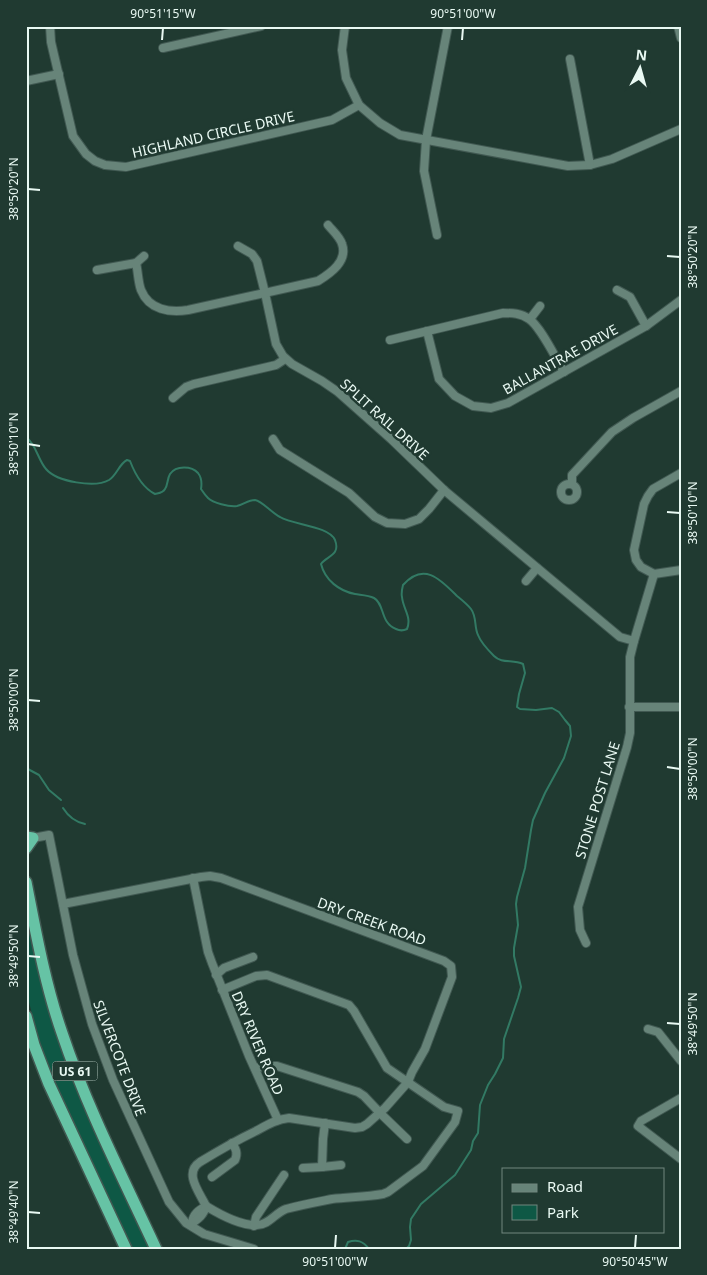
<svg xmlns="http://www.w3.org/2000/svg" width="707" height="1275" font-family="'Noto Sans',sans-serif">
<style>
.green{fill:#0e5845}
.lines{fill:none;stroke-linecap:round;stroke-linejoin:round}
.stream{stroke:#327a64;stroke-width:2}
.minor-casing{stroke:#415952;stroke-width:10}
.highway-casing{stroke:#415952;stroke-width:14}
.minor{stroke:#678479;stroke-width:8}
.highway{stroke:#66c3a5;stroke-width:11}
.ticks{fill:none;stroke:#e9f9f3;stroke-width:2}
.labels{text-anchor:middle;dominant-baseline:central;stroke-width:5;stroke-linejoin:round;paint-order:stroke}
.shield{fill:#203a31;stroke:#adc0b9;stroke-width:1}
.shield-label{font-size:12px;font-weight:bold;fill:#e9f9f3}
.street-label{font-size:14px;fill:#e9f9f3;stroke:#203a31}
.neatline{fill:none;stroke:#e9f9f3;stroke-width:2}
.ticks-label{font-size:12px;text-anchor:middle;fill:#e9f9f3}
</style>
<rect width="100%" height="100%" fill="#203a31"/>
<!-- green -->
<polygon class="green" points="26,908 38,962 152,1249 132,1249 55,1083 42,1050 35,1026 26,990"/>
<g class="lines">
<!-- stream -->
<g class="stream">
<path d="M26,437C36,444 38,460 46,469C57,482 95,488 109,480C117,475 119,464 127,460L130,461C135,474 143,488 155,494C159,493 163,493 165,489C168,485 167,479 170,474C176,465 192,466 198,473C202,478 202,483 201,489C203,492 205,495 208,498C213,503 229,507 237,506C243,505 248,500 255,500C262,501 272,513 280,517C293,525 329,526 335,540C341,556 326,556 321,564C325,580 339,591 355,594C361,595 368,595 374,598C385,604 380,623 396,629C400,631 403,631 407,629C412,617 403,609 402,597C401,593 402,589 403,585C424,561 441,580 457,596C462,600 467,604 471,609C477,617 474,627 478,635C481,643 488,650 494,656C502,664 513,659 523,664L525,673L519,694L517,707L520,709L536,710L552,708L559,712L565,720L570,726L571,736L564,758L545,793L533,820L531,830L525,868L517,897L516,904L518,925L514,948V956L521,987L518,998L504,1039L503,1058L495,1074L488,1085L480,1105L478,1133L473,1141L471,1150L455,1175L421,1204L411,1219L410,1227L411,1240L409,1246L406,1249"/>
<polyline points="26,768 39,775 49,790 61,800"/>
<path d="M63,808C68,816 75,822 85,824"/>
<path d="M345,1249L348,1242C357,1239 363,1241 369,1249"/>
</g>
<defs>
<g id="minor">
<polyline points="50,26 51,42 73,136 86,154 95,161 105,165 126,167 332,120 359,105"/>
<polyline points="345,26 342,50 346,78 359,105 380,123 400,135 568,166 590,165 612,159 681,129"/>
<polyline points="678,26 681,38"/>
<polyline points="163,48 261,26"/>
<polyline points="570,59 590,165"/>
<polyline points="26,81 59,74"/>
<polyline points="437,235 424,171 426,140 448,26"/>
<polyline points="238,246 252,254 257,261 265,293 276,344 283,356 292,364 322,381 338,392 391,439 444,490 620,637 634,641"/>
<polyline points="136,263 144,256"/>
<path d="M97,270L136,263C138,271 138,282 141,290C149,310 170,313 188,310L318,281C331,273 348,261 342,244C340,237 332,230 328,225"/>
<polyline points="617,290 630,297 646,326"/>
<polyline points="530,319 540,306"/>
<polyline points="427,331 439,379 455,396 473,406 491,408 508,403 646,326 681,300"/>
<path d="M390,340L503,313C512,313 521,313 529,319C541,327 556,359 564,372"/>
<polyline points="173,398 186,387 194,384 276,365 285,359"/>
<polyline points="273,439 280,450 349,493 375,517 387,523 405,524 419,519 429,509 444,490"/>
<polyline points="681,473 653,489 648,496 644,504 634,550 636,560 641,567 654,574 681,570"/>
<circle cx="569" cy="492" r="8"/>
<polyline points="572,484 572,475 612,432 633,418 681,391"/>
<polyline points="526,581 537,568"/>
<polyline points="629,707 681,707"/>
<polyline points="33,838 49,835 73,955 92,1024 113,1080 169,1202 186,1223 204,1234 254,1249"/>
<polyline points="193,878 208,952 212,963 249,1056 278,1120"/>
<path d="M63,904L201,877L210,876L221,878L444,961L451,966L452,977L425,1049L412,1072L408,1082L385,1108L367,1124L362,1127L355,1128L289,1118C277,1119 267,1125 256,1131C237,1140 218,1151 200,1162C183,1173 200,1193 206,1206C199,1210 193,1214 192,1223"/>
<polyline points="586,943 580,930 578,907 627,747 630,733 630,657 634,641 654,574"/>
<polyline points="216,975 224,968 253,957"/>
<polyline points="648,1029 658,1032 681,1061"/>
<polyline points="255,1068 267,1066 277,1066 358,1092 364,1096 380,1113 407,1139"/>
<polyline points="681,1098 641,1121 638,1126 681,1159"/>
<polyline points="322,1167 341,1165"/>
<polyline points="303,1168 322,1167 323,1139 325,1123"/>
<path d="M212,1177L235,1160C238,1153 236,1149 232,1143"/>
<path d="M191,1224C198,1219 204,1215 206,1206C219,1214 241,1226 257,1225C269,1225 275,1213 286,1209C301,1205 317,1202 332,1199C349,1197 366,1197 383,1194L388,1192L423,1166L455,1122L458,1111L444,1107L387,1068L354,1011L349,1005L267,975L256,976L222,990"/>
<polyline points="254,1226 256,1217 284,1175"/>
</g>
<g id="highway">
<polyline points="26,837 33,838 26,848"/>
<path d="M26,882C36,933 45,984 62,1033C87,1108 123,1178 156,1249"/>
<polyline points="26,1016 34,1045 49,1084 126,1249"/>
</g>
</defs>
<!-- minor casing -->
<use href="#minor" class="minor-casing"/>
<!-- highway casing -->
<use href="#highway" class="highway-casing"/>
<!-- minor -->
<use href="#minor" class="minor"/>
<!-- highway -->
<use href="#highway" class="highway"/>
</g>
<!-- ticks -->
<path class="ticks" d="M162,40L163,28M462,40L463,28M28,189L40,190M667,256L680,257M28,444L40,446M667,512L680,513M28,700L40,701M667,767L680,769M28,956L40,957M667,1023L680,1024M28,1212L40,1213M335,1248L336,1235M635,1248L636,1235"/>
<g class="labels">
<!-- shield labels -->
<rect class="shield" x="52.5" y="1061.5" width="45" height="19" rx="4"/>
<g class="shield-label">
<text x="75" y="1071">US 61</text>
</g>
<!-- street labels -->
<g class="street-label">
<text transform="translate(213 134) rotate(-13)">HIGHLAND CIRCLE DRIVE</text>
<text transform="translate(560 359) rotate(-29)">BALLANTRAE DRIVE</text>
<text transform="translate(385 419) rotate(42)">SPLIT RAIL DRIVE</text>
<text transform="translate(597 800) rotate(-73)">STONE POST LANE</text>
<text transform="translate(372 921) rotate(20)">DRY CREEK ROAD</text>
<text transform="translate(258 1043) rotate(67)">DRY RIVER ROAD</text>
<text transform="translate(120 1058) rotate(69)">SILVERCOTE DRIVE</text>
</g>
</g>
<!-- border -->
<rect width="707" height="1275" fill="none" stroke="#203a31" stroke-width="55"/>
<!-- legend -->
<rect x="502" y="1168" width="162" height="65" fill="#203a31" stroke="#70867f"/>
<rect x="512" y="1184" width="25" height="8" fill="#678479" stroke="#70867f"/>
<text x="547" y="1192" font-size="15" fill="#e9f9f3">Road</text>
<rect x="512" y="1205" width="25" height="15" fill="#0e5845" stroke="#70867f"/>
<text x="547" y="1218" font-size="15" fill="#e9f9f3">Park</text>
<!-- north arrow -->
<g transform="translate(640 68) rotate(6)" stroke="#203a31" stroke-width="4" paint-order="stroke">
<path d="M0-4L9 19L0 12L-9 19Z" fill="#e9f9f3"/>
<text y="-8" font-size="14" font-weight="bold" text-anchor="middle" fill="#e9f9f3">N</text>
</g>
<rect x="28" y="28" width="652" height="1220" class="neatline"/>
<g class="ticks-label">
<text x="163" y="18">90°51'15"W</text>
<text x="463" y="18">90°51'00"W</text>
<text transform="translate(14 189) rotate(-90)" y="4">38°50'20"N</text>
<text transform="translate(693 257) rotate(-90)" y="4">38°50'20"N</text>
<text transform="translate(14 444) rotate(-90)" y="4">38°50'10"N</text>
<text transform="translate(693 513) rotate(-90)" y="4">38°50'10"N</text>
<text transform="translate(14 700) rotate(-90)" y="4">38°50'00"N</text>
<text transform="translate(693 769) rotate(-90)" y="4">38°50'00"N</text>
<text transform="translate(14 956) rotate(-90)" y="4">38°49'50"N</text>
<text transform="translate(693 1024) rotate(-90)" y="4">38°49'50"N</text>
<text transform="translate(14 1212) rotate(-90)" y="4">38°49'40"N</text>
<text x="335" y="1266">90°51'00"W</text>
<text x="635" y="1266">90°50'45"W</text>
</g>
</svg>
